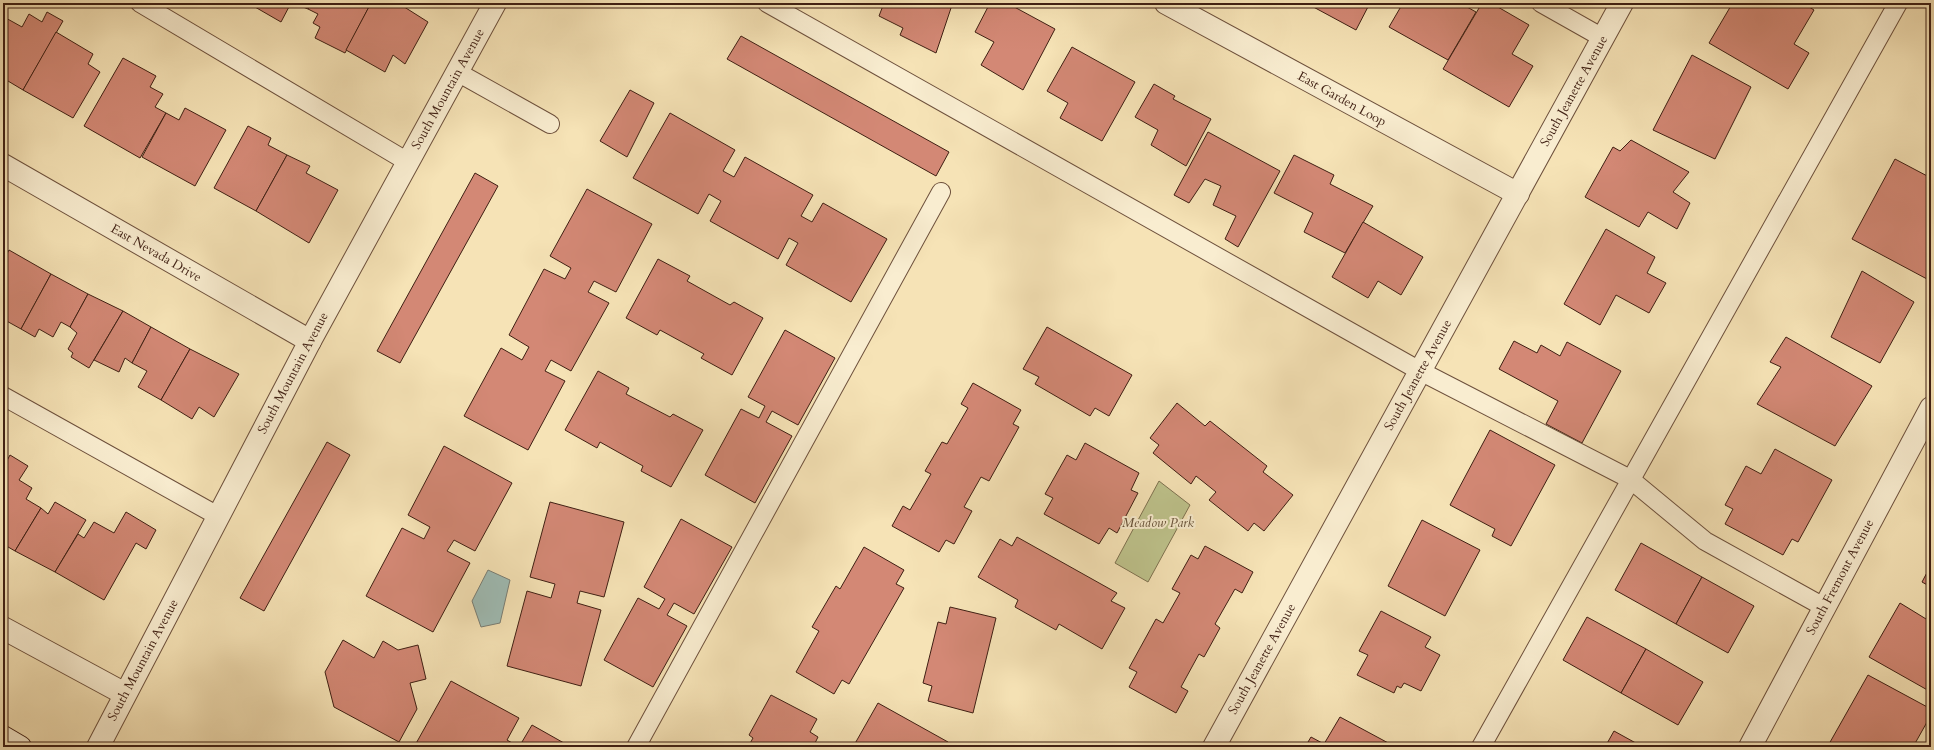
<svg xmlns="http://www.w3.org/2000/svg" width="1934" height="750" font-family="Cardo,serif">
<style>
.green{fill:#bec38c;stroke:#7e7150}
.water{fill:#9fbdb6;stroke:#797e75}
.building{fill:#d38875;stroke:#3f1f13}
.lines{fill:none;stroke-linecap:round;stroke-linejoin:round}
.service-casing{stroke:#6d503c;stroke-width:20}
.minor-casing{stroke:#6d503c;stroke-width:24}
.secondary-casing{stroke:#3f1f13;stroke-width:24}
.service{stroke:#f9edd0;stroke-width:18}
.minor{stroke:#f9edd0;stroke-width:22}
.secondary{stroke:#f9edd0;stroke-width:22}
.labels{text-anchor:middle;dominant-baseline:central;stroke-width:4;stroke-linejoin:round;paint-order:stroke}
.street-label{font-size:13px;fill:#3f1f13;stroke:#f9edd0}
.park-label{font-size:13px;font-style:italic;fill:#655037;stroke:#f9edd0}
</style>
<rect width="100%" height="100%" fill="#f6e3b6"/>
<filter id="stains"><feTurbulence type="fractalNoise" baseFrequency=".005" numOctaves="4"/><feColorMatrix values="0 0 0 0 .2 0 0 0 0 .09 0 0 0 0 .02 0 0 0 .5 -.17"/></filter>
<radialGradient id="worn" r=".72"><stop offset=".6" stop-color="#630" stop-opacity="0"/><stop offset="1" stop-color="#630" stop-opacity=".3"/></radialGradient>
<!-- green -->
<polygon class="green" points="1159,481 1190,505 1148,582 1115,563"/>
<!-- water -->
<polygon class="water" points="488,570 510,580 500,623 481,627 472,601"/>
<!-- building -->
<g class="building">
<polygon points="257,3 291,3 281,22 255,7"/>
<polygon points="293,3 312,3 308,9"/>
<polygon points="312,3 371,3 345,53 315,38 320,27 313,23 318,14 308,9"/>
<polygon points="371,3 398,3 428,22 405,64 393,55 385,72 346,50"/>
<polygon points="884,3 947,3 952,5 936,53 900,35 903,28 879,16"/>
<polygon points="990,3 1007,3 1055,29 1023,90 981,65 994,42 975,32"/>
<polygon points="1306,3 1370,3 1356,30"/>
<polygon points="1403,3 1460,3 1476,12 1448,60 1389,27"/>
<polygon points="1482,3 1491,3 1529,25 1512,54 1533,66 1509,107 1443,69"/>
<polygon points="1731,3 1803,3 1814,10 1794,44 1809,53 1788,89 1709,43 1732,4"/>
<polygon points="47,12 63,21 23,90 3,78 3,19 4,17 22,27 29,14 42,22"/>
<polygon points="56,32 93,54 88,64 100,72 73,118 23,90"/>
<polygon points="741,36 949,152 936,176 727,59"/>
<polygon points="1072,47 1135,82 1102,141 1060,118 1068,103 1047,91"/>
<polygon points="1692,55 1751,87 1715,159 1653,130"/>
<polygon points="123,58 156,76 150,87 163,94 155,107 166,113 140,158 84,126"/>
<polygon points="1154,84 1175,96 1173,99 1211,119 1186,166 1151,145 1158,130 1135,117"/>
<polygon points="630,90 654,103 627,157 600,141"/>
<polygon points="185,108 226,130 195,186 142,157 166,113 179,120"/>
<polygon points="670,113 735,150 723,171 734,177 745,157 813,195 801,216 812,222 823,203 887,239 851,302 786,265 798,243 789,238 778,259 710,221 721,201 709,194 698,214 633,178"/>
<polygon points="248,126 271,138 268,145 287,155 256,211 214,188"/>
<polygon points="1208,132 1280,171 1238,247 1225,239 1236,216 1213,205 1221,186 1205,179 1189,203 1174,195"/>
<polygon points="1631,140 1689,172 1673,192 1690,203 1677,229 1648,212 1639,227 1585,197 1613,147 1620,151"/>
<polygon points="287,155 310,166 306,173 338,190 309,243 256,211"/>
<polygon points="1294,155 1334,175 1330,184 1373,206 1345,253 1304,232 1313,213 1274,193"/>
<polygon points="1895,159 1931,178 1931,272 1927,279 1852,239"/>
<polygon points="475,173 498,186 400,363 377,351"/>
<polygon points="587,189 652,224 616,292 594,281 588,292 609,303 571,371 551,360 545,371 565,381 528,450 464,416 501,348 522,360 529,347 509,335 544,269 565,279 571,268 550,256"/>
<polygon points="1363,222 1423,257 1401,295 1378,281 1368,298 1332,277"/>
<polygon points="1606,229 1655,257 1647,273 1666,283 1649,313 1616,295 1600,325 1564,304"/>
<polygon points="9,250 51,274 21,329 3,319 3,261"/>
<polygon points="658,259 690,276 687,281 730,305 734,302 763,318 732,375 701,358 704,354 660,330 657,335 626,318"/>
<polygon points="1862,271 1914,302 1880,363 1831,337"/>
<polygon points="51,274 88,294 70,327 61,322 53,337 39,329 35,337 21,329"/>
<polygon points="88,294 123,311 89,368 71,357 73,353 68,349 77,333 70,327"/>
<polygon points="123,311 151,327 132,363 125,358 119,372 94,360"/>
<polygon points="151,327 190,349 161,400 138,387 147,371 132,363"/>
<polygon points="1047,327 1132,375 1109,416 1095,408 1090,416 1035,384 1039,377 1023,369"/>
<polygon points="785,330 835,358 798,425 772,411 766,422 792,436 755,503 705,475 741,409 759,418 765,406 748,397"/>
<polygon points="1786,337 1872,386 1835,446 1757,404 1781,367 1770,362"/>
<polygon points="1514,341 1537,353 1541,345 1560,356 1567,342 1621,371 1582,443 1546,424 1558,401 1499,369"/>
<polygon points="190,349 239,374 214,417 199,407 192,419 161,400"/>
<polygon points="598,371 629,388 626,394 670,417 673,414 703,430 671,487 641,471 643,466 600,442 597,448 565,430"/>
<polygon points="973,383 1021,410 1013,424 1019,427 989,481 981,477 964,507 972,511 954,544 946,540 939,552 892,526 903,506 910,510 931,474 925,471 942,442 947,444 968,408 961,404"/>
<polygon points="1177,403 1205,426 1210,421 1267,466 1263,472 1293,495 1264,531 1254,523 1248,531 1209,500 1216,492 1196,476 1191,484 1153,453 1159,445 1150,438"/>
<polygon points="1490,430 1555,465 1511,546 1492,536 1495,529 1450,505"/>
<polygon points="327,442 350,455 264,611 240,598"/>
<polygon points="1085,443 1139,473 1131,490 1138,493 1117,533 1109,528 1099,544 1044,514 1053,498 1045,494 1067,455 1076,460"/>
<polygon points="444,446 512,483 475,551 454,540 447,551 470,563 433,632 366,596 402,528 424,539 430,527 408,515"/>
<polygon points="1775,449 1832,480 1798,542 1792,539 1783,555 1725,524 1733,509 1725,505 1746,466 1761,474"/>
<polygon points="10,455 28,466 19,480 32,488 26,499 41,508 15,551 3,544 3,468"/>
<polygon points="55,502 86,520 55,572 15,551 41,508 48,514"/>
<polygon points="550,502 624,522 604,597 580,591 577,603 601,610 581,686 507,666 527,591 551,598 555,584 530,577"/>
<polygon points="126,512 156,530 146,549 136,543 104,600 55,572 78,534 84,538 94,522 114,533"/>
<polygon points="681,519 732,547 694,614 674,603 667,615 687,626 653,687 604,660 638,598 659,609 665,599 644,587"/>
<polygon points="1422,520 1480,550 1445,616 1388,586"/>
<polygon points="1017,537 1117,593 1111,601 1125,608 1102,649 1059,624 1056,630 1015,607 1018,600 978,577 1000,539 1012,546"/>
<polygon points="1641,543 1702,577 1676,624 1615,590"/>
<polygon points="1205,546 1253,572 1242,593 1235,589 1215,624 1220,628 1204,657 1199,654 1181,687 1188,691 1176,713 1129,687 1137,672 1129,668 1156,619 1163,623 1180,593 1172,589 1191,555 1198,559"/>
<polygon points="864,547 904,570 896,584 904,588 849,684 842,680 834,694 796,672 819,631 812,627 836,586 840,589"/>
<polygon points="1931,565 1931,587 1922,582"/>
<polygon points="1702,577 1754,606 1728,653 1676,624"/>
<polygon points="1900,603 1931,622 1931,692 1869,657"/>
<polygon points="950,607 996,618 973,713 928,701 932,686 923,683 938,622 946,624"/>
<polygon points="1381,611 1431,637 1425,647 1440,655 1421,691 1404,683 1401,688 1397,686 1394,693 1357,675 1368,655 1359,651"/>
<polygon points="1587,617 1646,649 1621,693 1563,660"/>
<polygon points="343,640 374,658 383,641 398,650 418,645 426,679 410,683 417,709 399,742 334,707 325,672"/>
<polygon points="1646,649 1703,682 1678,725 1621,693"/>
<polygon points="1868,675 1931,709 1931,715 1913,747 1835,747 1829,744"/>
<polygon points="451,681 519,718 507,740 519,747 414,747"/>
<polygon points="771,695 817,719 810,732 818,737 813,747 748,747 753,738 749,735"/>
<polygon points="878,703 948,742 946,747 853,747"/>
<polygon points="1340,717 1392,745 1391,747 1305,747 1311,737 1324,744"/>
<polygon points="532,725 571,747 519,747"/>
<polygon points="1614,731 1643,747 1605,747"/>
</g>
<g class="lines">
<defs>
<g id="service">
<polyline points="140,3 408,162"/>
<polyline points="767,3 1420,371 1630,479 1705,541 1824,607"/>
<polyline points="1541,3 1603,38"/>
<polyline points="457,72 550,124"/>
<polyline points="3,396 218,516"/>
<polyline points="636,747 941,192"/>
<polyline points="1481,747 1898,3"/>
</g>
<g id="minor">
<polyline points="1166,3 1518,194"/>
<polyline points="3,165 310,341"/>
<polyline points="3,628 125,694"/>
<polyline points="98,747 310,341 495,3"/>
<polyline points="1214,747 1622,3"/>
<polyline points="1750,747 1931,408"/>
</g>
<polyline id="secondary" points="3,737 20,747"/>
</defs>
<!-- service casing -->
<use href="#service" class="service-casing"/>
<!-- minor casing -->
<use href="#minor" class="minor-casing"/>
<!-- secondary casing -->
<use href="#secondary" class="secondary-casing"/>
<!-- service -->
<use href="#service" class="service"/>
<!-- minor -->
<use href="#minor" class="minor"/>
<!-- secondary -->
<use href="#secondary" class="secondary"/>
</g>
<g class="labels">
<!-- street labels -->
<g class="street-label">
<text transform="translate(448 89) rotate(-61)">South Mountain Avenue</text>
<text transform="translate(1574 91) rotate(-61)">South Jeanette Avenue</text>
<text transform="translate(1342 99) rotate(29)">East Garden Loop</text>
<text transform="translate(156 253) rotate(30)">East Nevada Drive</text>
<text transform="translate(293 373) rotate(-62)">South Mountain Avenue</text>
<text transform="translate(1418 375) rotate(-61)">South Jeanette Avenue</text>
<text transform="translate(1840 577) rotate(-62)">South Fremont Avenue</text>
<text transform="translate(1262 659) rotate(-61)">South Jeanette Avenue</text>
<text transform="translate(143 660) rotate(-62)">South Mountain Avenue</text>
</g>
<!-- park labels -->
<g class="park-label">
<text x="1158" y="523">Meadow Park</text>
</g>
</g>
<!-- margin -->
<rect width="1934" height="750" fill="none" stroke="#f6e3b6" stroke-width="16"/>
<rect x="4" y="4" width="1926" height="742" fill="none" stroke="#3f1f13" stroke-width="2"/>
<rect x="8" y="8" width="1918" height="734" fill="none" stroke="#3f1f13"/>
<rect width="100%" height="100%" filter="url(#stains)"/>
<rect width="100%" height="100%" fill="url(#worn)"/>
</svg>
